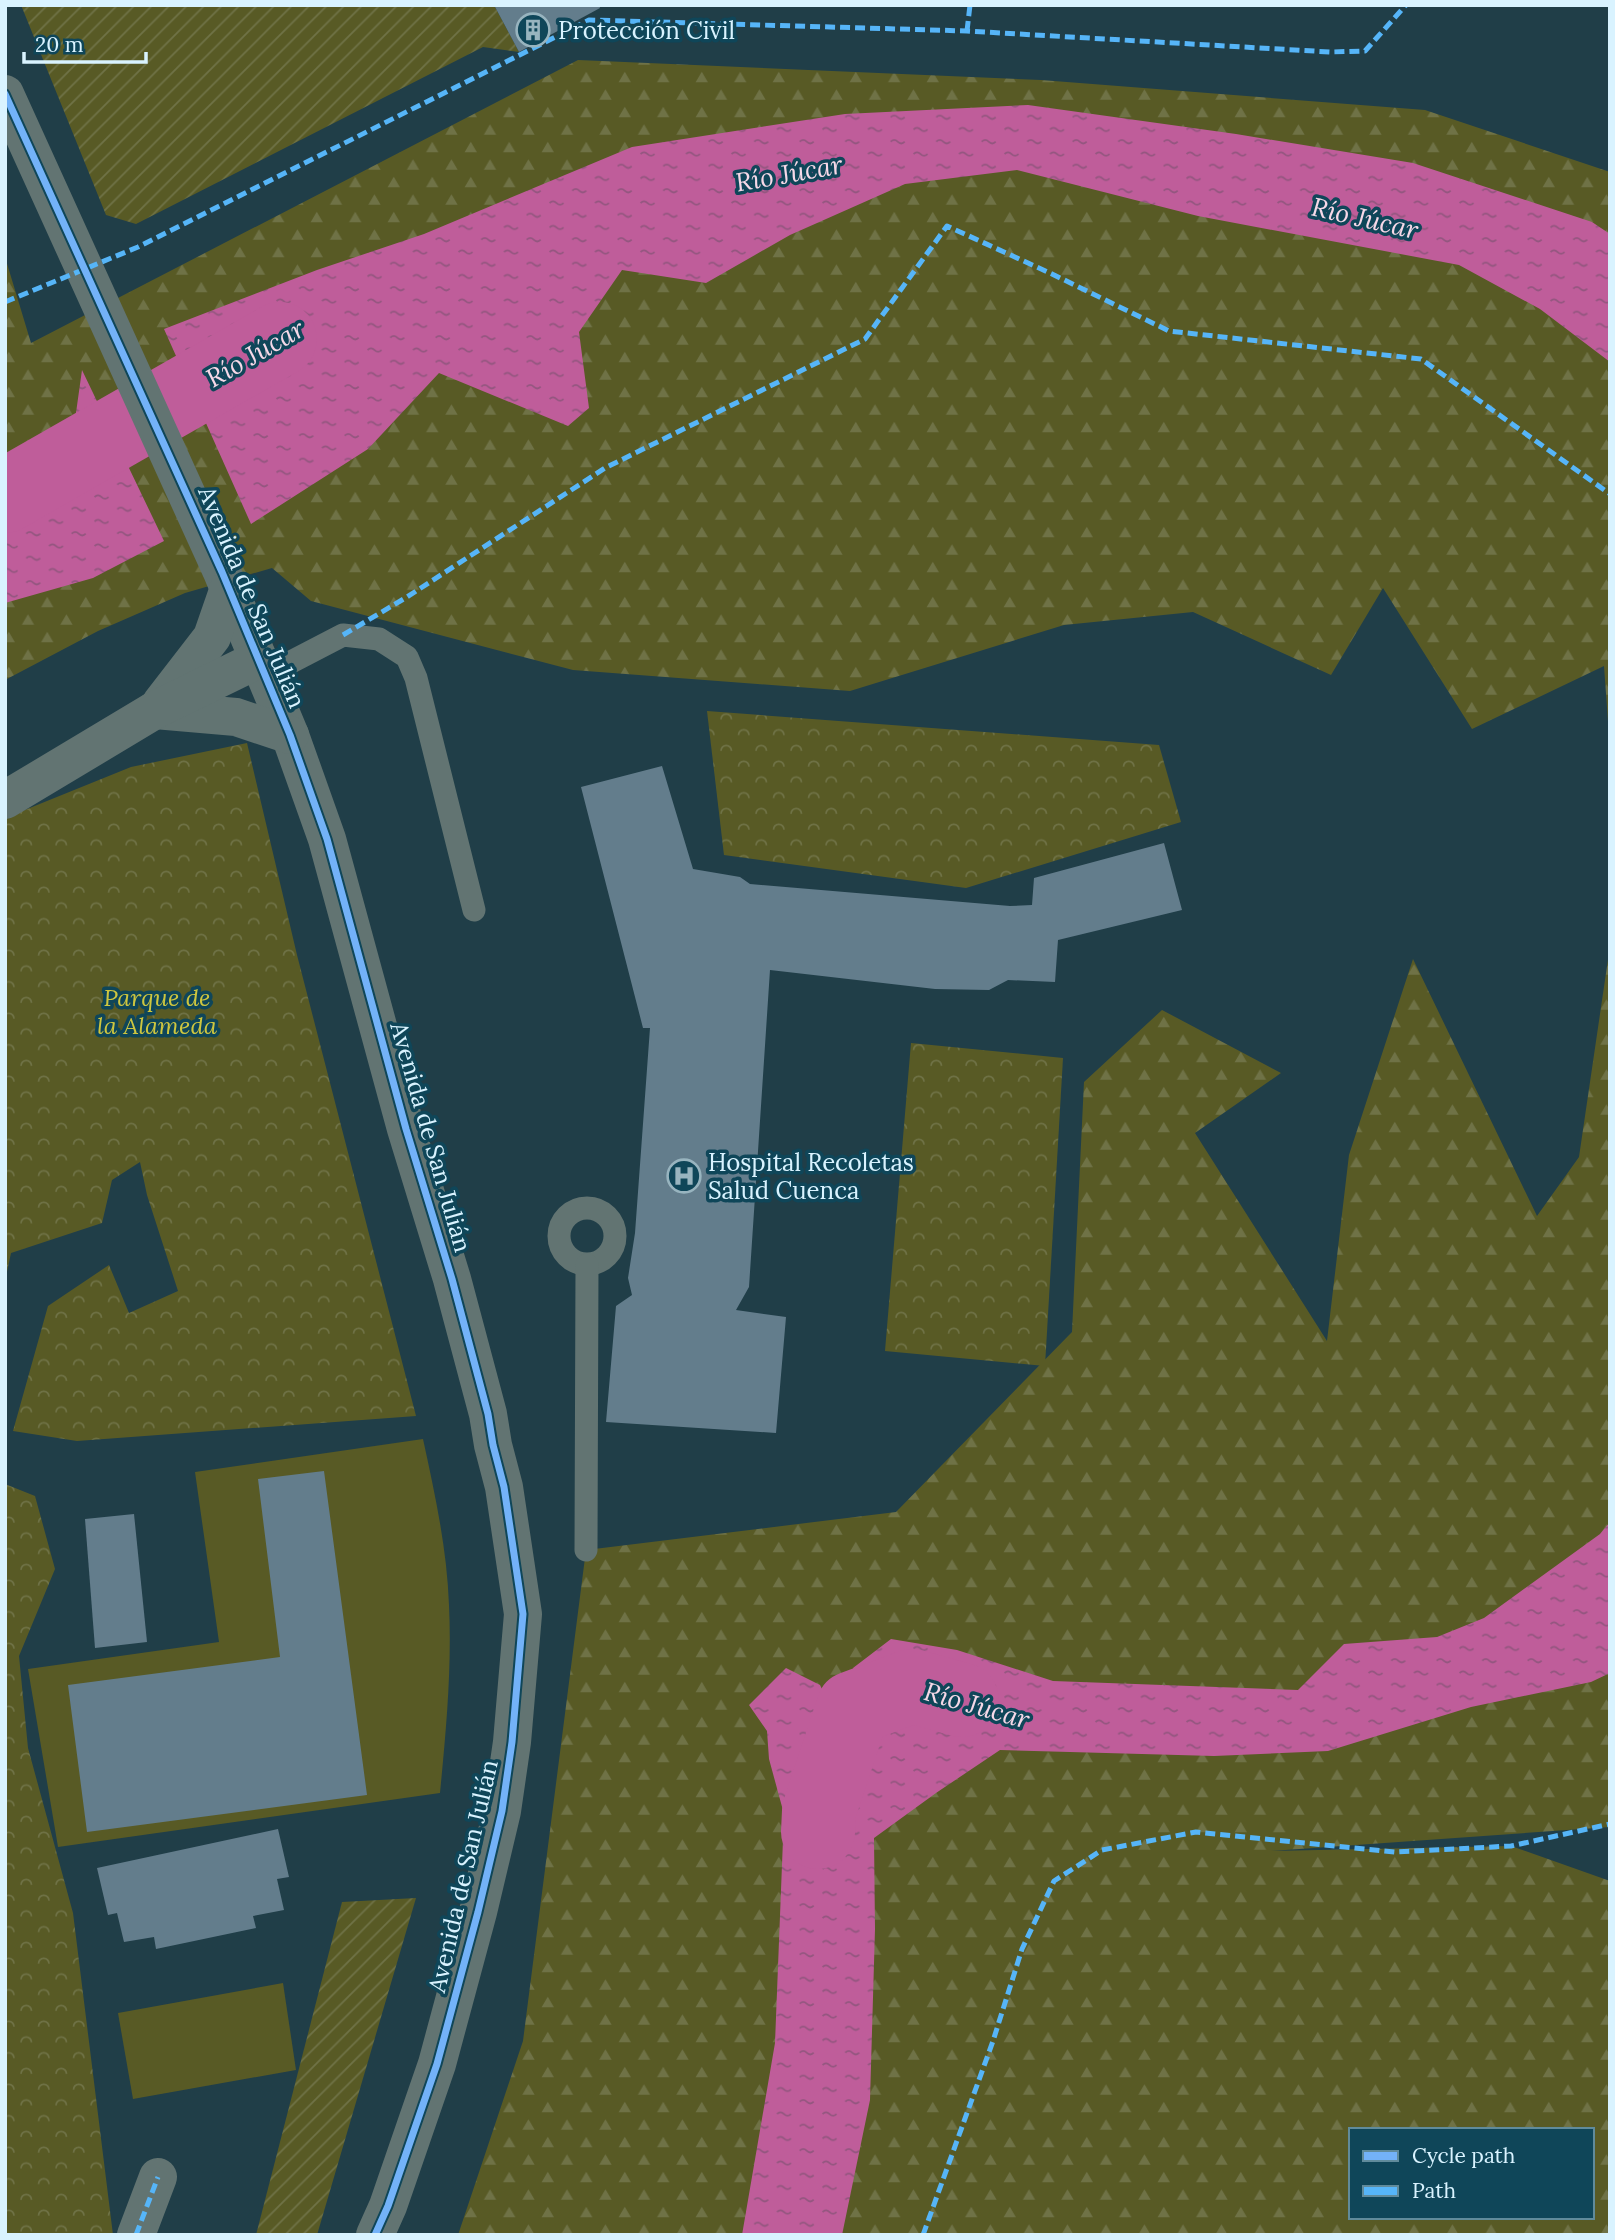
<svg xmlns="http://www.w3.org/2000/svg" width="1615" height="2240" font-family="Lora,serif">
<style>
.forest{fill:url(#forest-firs);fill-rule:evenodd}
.park{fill:url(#park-crowns)}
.garden{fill:url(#garden-furrows)}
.pitch{fill:#585a25}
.water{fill:url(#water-ripples)}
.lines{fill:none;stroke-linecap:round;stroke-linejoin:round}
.river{stroke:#bf5d9a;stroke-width:74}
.building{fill:#637d8c}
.lane{stroke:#627472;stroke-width:23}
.street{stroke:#627472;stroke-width:38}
.quiet{stroke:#56b5f8;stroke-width:5;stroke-dasharray:10 5;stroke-linecap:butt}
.cycleway-casing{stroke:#0f4659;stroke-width:11}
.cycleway{stroke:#73b2f8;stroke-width:7}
.labels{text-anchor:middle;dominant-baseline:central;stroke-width:7;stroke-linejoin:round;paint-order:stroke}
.poi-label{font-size:24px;fill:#d9f3ff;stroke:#0f4659;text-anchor:start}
.street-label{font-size:24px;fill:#d9f3ff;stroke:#0f4659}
.park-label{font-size:24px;font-style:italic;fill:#cec63f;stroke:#0f4659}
.water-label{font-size:26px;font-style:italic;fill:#f7d9e8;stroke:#0f4659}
</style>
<defs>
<pattern id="forest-firs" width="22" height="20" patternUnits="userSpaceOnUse" patternTransform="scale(1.75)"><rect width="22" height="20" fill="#585a25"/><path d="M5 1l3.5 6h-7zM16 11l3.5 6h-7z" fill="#6f7246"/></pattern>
<pattern id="park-crowns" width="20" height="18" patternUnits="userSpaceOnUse" patternTransform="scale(1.75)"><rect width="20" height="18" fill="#585a25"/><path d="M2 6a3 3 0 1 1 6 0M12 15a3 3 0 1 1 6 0" fill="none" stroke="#6f7246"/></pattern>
<pattern id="garden-furrows" width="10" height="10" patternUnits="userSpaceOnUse" patternTransform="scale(1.75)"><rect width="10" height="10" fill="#585a25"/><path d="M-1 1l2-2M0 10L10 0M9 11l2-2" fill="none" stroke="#6f7246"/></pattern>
<pattern id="water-ripples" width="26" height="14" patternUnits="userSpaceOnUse" patternTransform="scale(1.75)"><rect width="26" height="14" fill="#bf5d9a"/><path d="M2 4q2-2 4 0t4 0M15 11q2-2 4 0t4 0" fill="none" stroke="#93567f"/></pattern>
</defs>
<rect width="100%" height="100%" fill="#203e48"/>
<!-- forest -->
<g class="forest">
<polygon points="578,60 1041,80 1425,110 1610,172 1610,749 1604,666 1472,729 1383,588 1331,675 1193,612 1064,625 850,691 573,670 311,601 272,568 185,593 98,631 5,680 5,257 31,343"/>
<path d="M1610,946V1827L1271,1851L1511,1846L1610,1881V2235H458L523,2041L586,1550L896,1512L1072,1332L1084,1082L1162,1010L1281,1073L1195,1133L1327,1341L1349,1155L1413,959L1537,1216L1579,1157ZM1351,2130H1592V2217H1351Z"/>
</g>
<!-- park -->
<g class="park">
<polygon points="707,711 1159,745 1181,822 966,888 724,855"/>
<polygon points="247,743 297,955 416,1416 77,1441 13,1431 48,1306 109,1265 129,1313 178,1291 147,1195 140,1162 112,1180 102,1223 11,1253 5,1281 5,818 131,767"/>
<polygon points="911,1043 1063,1058 1045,1366 885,1351"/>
<polygon points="5,1484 35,1496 55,1569 19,1656 28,1748 73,1913 113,2235 5,2235"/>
</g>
<!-- garden -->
<g class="garden">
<polygon points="21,5 494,5 519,52 483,47 136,224 106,215"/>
<polygon points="416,1898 317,2235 256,2235 342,1902"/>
</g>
<!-- pitch -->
<g class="pitch">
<path d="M423,1439C435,1494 447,1549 449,1605C452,1668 446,1731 440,1793L58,1847L28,1669L219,1642L195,1472Z"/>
<polygon points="283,1983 296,2070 133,2099 118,2013"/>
</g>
<!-- water -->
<g class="water">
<polygon points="1028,105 1236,134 1413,163 1592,222 1610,234 1610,362 1540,309 1459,265 1198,216 1017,170 905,184 790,235 706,283 622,270 579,332 589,408 568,426 439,373 368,449 251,524 164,329 317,270 424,234 632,147 845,114"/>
<polygon points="82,370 164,541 93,578 5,603 5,473 75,420"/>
<polygon points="1610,1522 1610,1673 1591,1682 1471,1707 1328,1751 1214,1756 1000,1750 936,1793 874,1838 875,1929 870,2100 842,2235 742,2235 775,2043 784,1814 769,1759 767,1731 749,1705 786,1668 820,1685 844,1736 874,1722 853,1668 891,1639 957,1650 1053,1681 1298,1690 1344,1644 1437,1637 1484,1618 1600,1534"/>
</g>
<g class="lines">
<!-- river -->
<g class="river">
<polyline points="5,496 280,339"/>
<polyline points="818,1832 819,1811 853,1708 912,1686 962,1700"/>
</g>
</g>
<!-- building -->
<g class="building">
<polygon points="494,5 599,5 600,8 519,52"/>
<polygon points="662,766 693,869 740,877 750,884 1010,906 1032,905 1034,878 1164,843 1182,910 1058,940 1055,982 1008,980 989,990 935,989 770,970 749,1287 736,1310 786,1317 776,1433 606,1422 616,1306 632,1295 628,1278 635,1233 650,1028 643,1028 581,787"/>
<polygon points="324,1471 367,1795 87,1832 68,1685 280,1657 258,1479"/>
<polygon points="134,1514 147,1642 95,1648 85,1519"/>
<polygon points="278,1829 289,1877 277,1879 284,1910 253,1916 256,1928 156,1949 154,1937 124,1942 117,1913 108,1915 97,1868"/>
</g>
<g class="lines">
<!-- lane -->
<g class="lane">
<polyline points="266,675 343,635 379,639 407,657 416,678 474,910"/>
<circle cx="587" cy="1236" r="28"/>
<polyline points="586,1550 587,1265"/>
</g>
<!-- street -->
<g class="street">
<polyline points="5,94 222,572 290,735 327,839 406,1129 452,1279 488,1414 493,1445 504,1487 523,1614 512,1742 502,1811 478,1912 437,2064 388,2206 375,2235"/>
<polyline points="161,703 212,637 229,588"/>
<polyline points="155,710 236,717 290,735"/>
<polyline points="5,800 155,710 259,659"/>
<polyline points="136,2235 158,2177"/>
</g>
<!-- quiet -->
<g class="quiet">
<polyline points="967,31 970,5"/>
<polyline points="5,302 138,247 589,20 967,31 1330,52 1365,51 1406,5"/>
<polyline points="343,635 407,597 605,468 865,339 947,226 1052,274 1169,331 1421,359 1610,494"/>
<polyline points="136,2235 158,2177"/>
<polyline points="923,2235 993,2041 1022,1949 1054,1881 1102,1850 1196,1832 1395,1852 1511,1846 1610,1824"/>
</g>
<defs>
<polyline id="cycleway" points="5,94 222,572 290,735 327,839 406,1129 452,1279 488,1414 493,1445 504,1487 523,1614 512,1742 502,1811 478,1912 437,2064 388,2206 375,2235"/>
</defs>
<!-- cycleway casing -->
<use href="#cycleway" class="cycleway-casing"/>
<!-- cycleway -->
<use href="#cycleway" class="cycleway"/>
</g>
<!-- icons -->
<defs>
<symbol id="building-ring" viewBox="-11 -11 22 22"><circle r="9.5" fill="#0f4659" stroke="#98b4bf" stroke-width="1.5"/><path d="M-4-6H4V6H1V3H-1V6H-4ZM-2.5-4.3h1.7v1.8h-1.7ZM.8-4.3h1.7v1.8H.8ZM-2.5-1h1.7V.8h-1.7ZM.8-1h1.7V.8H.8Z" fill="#98b4bf"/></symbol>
<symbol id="hospital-ring" viewBox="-11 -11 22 22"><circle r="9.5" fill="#0f4659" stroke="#98b4bf" stroke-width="1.5"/><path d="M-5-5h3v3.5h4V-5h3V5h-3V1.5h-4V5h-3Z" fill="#98b4bf"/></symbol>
</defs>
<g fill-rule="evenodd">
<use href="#building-ring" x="514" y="11" width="38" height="38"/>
<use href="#hospital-ring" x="665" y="1157" width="38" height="38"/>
</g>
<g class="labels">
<!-- poi labels -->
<g class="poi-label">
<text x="558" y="30">Protección Civil</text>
<text x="708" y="1162">Hospital Recoletas<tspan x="708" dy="28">Salud Cuenca</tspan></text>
</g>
<!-- street labels -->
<g class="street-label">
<text transform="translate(252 597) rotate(67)">Avenida de San Julián</text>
<text transform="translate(431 1137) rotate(74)">Avenida de San Julián</text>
<text transform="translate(463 1876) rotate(-77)">Avenida de San Julián</text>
</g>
<!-- park labels -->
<g class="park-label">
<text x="157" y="997">Parque de<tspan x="157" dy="28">la Alameda</tspan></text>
</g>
<!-- water labels -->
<g class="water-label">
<text transform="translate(789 173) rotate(-10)">Río Júcar</text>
<text transform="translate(1365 218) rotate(13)">Río Júcar</text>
<text transform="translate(255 353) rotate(-30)">Río Júcar</text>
<text transform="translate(977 1705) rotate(16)">Río Júcar</text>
</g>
</g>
<!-- border -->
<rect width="1615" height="2240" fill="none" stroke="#d9f3ff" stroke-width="14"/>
<!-- legend -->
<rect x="1349" y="2128" width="245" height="91" fill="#0f4659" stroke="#608b9b" stroke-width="2"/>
<rect x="1363" y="2151" width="35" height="10" fill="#73b2f8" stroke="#608b9b" stroke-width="2"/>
<text x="1412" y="2163" font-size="21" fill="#d9f3ff">Cycle path</text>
<rect x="1363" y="2186" width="35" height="10" fill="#56b5f8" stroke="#608b9b" stroke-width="2"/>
<text x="1412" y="2198" font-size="21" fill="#d9f3ff">Path</text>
<!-- scale -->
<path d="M24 52v10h122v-10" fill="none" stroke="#d9f3ff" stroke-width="3.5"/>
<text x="35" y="52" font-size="21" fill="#d9f3ff" stroke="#0f4659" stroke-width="5" paint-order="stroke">20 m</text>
</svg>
